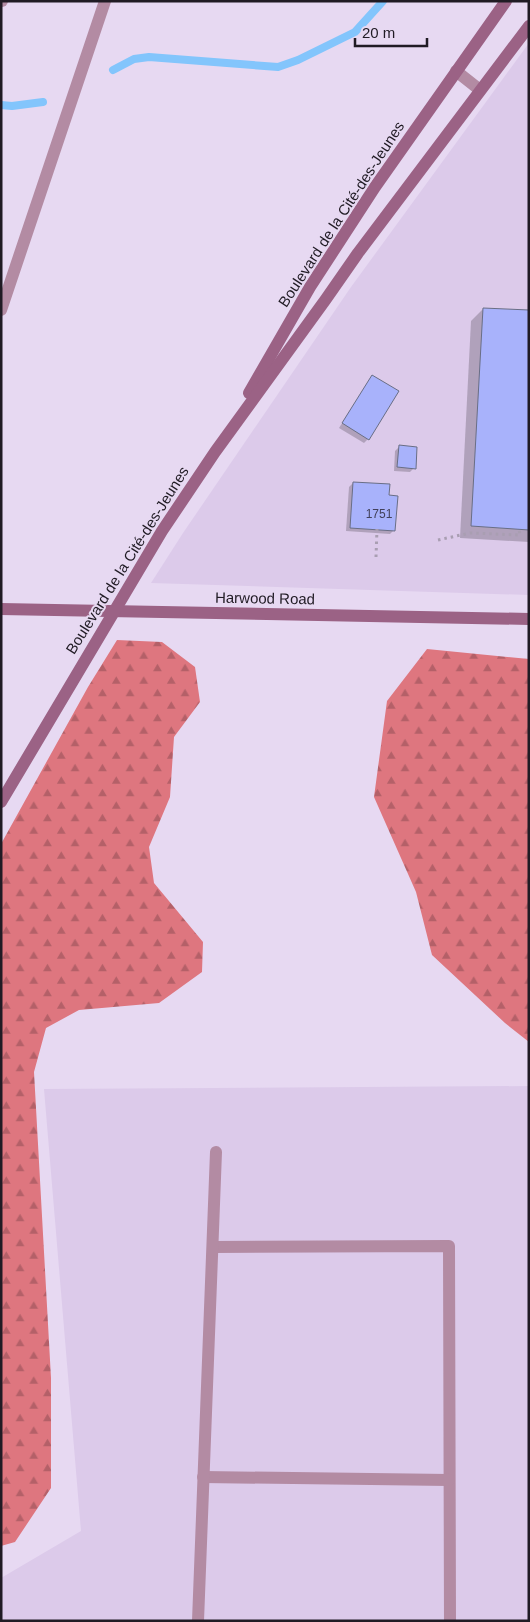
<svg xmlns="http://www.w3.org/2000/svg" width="530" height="1622" font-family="Arial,sans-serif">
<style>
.built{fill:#dccaea}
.forest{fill:url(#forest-firs)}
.shadow{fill:#0003}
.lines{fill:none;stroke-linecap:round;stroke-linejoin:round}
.stream{stroke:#83c5fc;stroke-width:8}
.building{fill:#a8b2fb;stroke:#696e85}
.path{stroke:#a99eb2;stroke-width:3;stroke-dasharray:2.5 4;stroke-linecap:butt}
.lane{stroke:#b38ba3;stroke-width:12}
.secondary{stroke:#9b6285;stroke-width:12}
.labels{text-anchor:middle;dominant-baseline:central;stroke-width:4;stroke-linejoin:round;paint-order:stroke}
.number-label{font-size:12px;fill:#42415a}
.street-label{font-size:15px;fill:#201b24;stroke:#e7d9f2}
</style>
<defs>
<pattern id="forest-firs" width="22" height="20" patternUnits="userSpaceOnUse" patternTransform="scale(1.25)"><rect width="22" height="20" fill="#de767f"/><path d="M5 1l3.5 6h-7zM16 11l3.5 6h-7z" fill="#b46068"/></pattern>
</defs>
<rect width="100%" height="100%" fill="#e7d9f2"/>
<!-- built -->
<g class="built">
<polygon points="529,43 529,595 151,583 183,533 351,287"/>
<polygon points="529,1086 529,1621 1,1621 1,1578 81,1531 44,1089"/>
</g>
<!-- forest -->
<g class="forest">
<polygon points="117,640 162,642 195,667 200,702 174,737 170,797 149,847 154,883 203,942 202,972 159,1003 79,1010 46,1028 34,1072 51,1378 51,1488 15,1542 1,1546 1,844 88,687"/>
<polygon points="427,649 529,659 529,1042 505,1023 432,955 416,892 374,797 387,701"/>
</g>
<!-- shadow -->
<g class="shadow">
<polygon points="483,309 529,311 529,542 460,538 471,321"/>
<polygon points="372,376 368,439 364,443 339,428"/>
<polygon points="399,447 414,468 410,472 394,471 395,451"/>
<polygon points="353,483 394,530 390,534 346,531 349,487"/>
</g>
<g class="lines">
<!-- stream -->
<g class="stream">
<polyline points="113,70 134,59 149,57 278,67 298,60 355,32 383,1"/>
<polyline points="1,105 12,106 43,102"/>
</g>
</g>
<!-- building -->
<g class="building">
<polygon points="483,308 529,310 529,530 471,526"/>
<polygon points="372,375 399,391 369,440 342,423"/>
<polygon points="399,445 417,447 416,469 397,467"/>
<polygon points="353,482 390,484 389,495 398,496 395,531 350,528"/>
</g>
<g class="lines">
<!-- path -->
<g class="path">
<polyline points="438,540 470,533 520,535 519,529"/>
<polyline points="376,557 377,529"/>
</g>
<!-- lane -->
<g class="lane">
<polyline points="1,1 2,1"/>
<polyline points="456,71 480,90"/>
<polyline points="1,310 105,1"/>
<polyline points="213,1247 449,1246 450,1621"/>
<polyline points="203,1477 449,1480"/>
<polyline points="198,1621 216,1152"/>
</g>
<!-- secondary -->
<g class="secondary">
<polyline points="249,393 310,287 375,187 506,1"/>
<polyline points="1,609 529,619"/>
<polyline points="1,802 162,531 215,452 326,299 358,253 529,26"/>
</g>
</g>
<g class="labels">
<!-- number labels -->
<g class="number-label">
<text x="379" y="514">1751</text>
</g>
<!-- street labels -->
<g class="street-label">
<text transform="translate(341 214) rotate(-57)">Boulevard de la Cité-des-Jeunes</text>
<text transform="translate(127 560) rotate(-58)">Boulevard de la Cité-des-Jeunes</text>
<text transform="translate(265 598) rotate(1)">Harwood Road</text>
</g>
</g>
<!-- border -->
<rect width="530" height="1622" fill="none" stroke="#201b24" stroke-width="5"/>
<!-- scale -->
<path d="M355 38v8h72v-8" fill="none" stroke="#201b24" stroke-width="2.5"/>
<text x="362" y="38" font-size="15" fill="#201b24" stroke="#e7d9f2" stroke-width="4" paint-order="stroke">20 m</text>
</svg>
